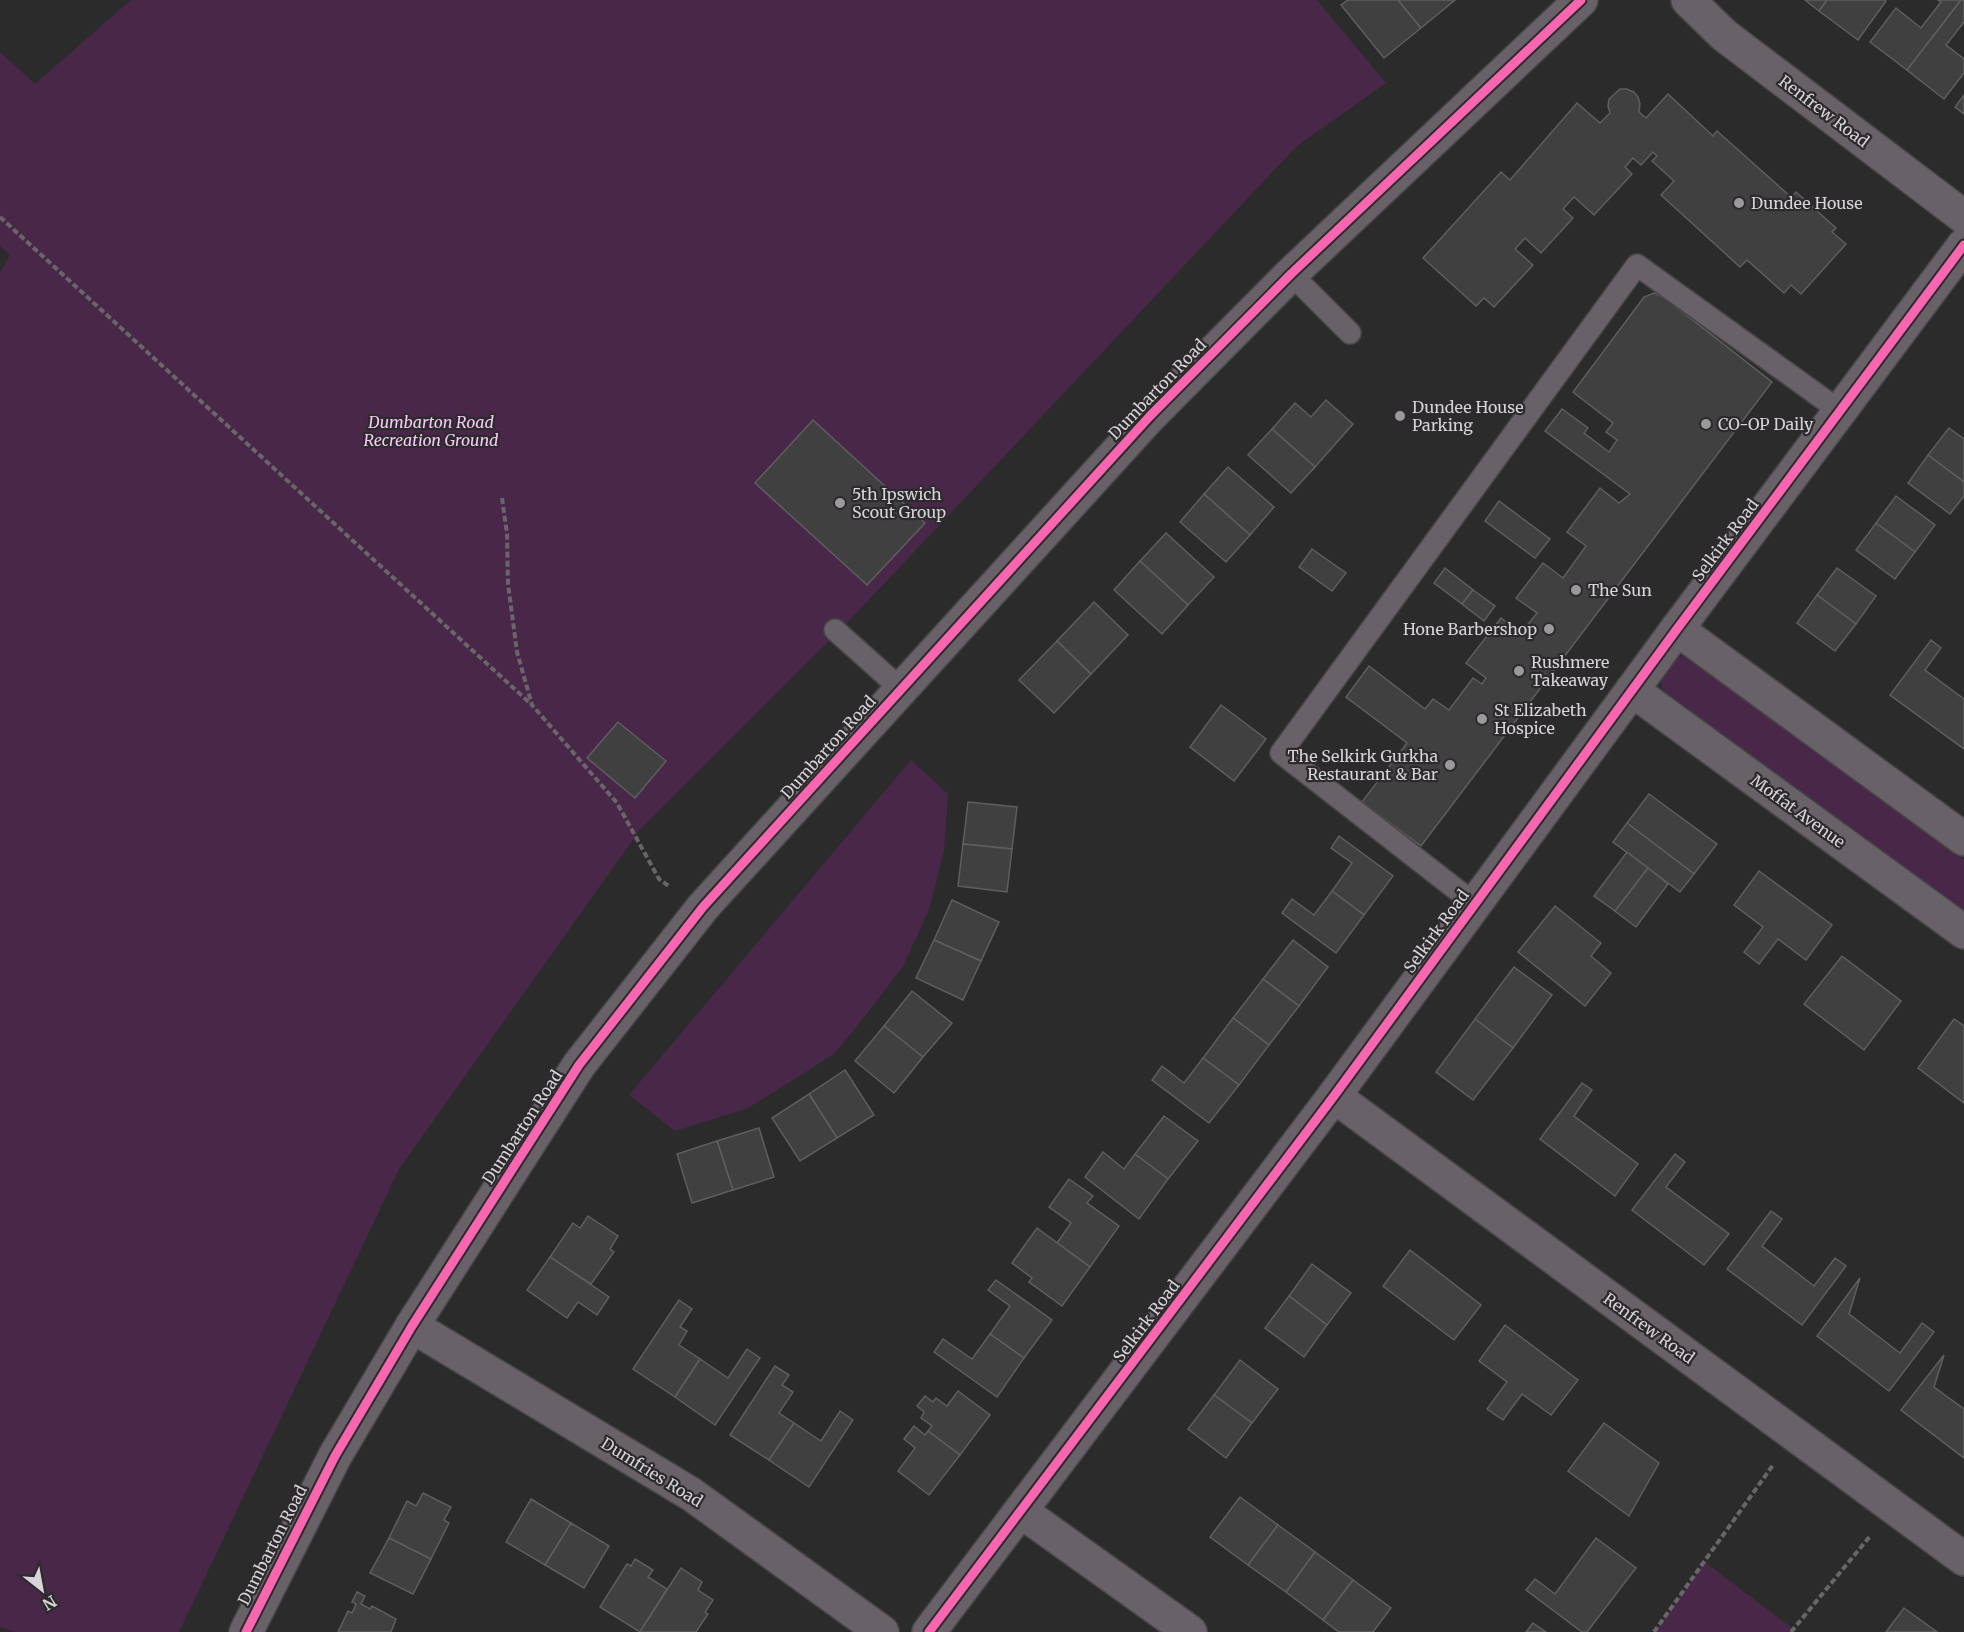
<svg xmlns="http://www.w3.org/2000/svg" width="1964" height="1632" font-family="Merriweather,serif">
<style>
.green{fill:#492749}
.building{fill:#414041;stroke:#5f5e5f;stroke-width:1.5}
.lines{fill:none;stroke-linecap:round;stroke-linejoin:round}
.service-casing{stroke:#474647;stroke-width:24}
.minor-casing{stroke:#474647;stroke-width:36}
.path{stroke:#696569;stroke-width:4;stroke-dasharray:6 3;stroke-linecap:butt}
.service{stroke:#686168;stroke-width:21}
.minor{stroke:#686168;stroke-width:33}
.cycleway-casing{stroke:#2d2a2d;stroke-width:13}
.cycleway{stroke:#f766af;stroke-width:9}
.poi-dot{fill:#9b999b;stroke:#2d2a2d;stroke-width:2}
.labels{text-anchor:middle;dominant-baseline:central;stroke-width:4.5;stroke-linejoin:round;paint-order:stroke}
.street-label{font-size:16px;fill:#d7d4d7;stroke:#2d2a2d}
.poi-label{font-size:16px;fill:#d7d4d7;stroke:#2d2a2d;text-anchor:start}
.park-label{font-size:16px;font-style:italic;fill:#f8c8f8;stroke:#2d2a2d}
</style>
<rect width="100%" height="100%" fill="#2c2b2c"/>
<!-- green -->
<g class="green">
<polygon points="131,0 1317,0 1386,83 1297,146 847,623 639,831 399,1169 179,1632 14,1632 0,1627 0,272 10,255 0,246 0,52 35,84"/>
<polygon points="1688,654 1964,860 1964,912 1663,690 1660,679 1671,660"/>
<polygon points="911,760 948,794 944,850 929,910 903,966 869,1011 835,1053 790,1082 748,1108 675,1131 629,1095"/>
<polygon points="1705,1562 1793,1629 1791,1632 1654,1632"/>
</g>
<!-- building -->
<g class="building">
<polygon points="1348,0 1398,0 1421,28 1384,58 1341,5"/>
<polygon points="1398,0 1455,0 1421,28"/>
<polygon points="1805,0 1827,0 1819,11"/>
<polygon points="1827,0 1884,0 1886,1 1858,40 1819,11"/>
<polygon points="1938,0 1961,0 1907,70 1870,42 1896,8 1921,28 1941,2"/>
<polygon points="1961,0 1964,0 1964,22 1946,45 1964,59 1964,73 1944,99 1907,70"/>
<polygon points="1620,89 1627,89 1634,92 1638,97 1640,104 1639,112 1646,118 1668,94 1713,136 1717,131 1791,197 1796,192 1836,228 1832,232 1846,244 1801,294 1791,285 1784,293 1747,260 1740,267 1661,195 1674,181 1652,161 1657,156 1653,152 1641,165 1633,158 1625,167 1632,174 1594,215 1574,197 1563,209 1573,218 1541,253 1525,238 1515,249 1533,265 1494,307 1484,298 1476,306 1423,258 1501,172 1510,180 1577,103 1600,123 1610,113 1608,106 1609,99"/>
<polygon points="1964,95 1964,114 1955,107"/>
<polygon points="1654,293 1663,297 1772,382 1421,846 1362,802 1407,743 1346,697 1369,666 1425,709 1433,699 1449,710 1473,678 1482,684 1486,678 1466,663 1501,618 1521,633 1537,613 1516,598 1543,563 1563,578 1586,546 1567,532 1600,488 1619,503 1630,494 1545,431 1562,409 1588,428 1584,433 1609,452 1617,440 1606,432 1613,423 1573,392 1644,297"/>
<polygon points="1326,400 1353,424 1315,467 1272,429 1295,403 1311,417"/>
<polygon points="813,420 925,523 867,585 755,483"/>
<polygon points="1949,428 1964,439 1964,482 1928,455"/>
<polygon points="1272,429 1315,467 1291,493 1248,455"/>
<polygon points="1928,455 1964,482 1964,496 1950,514 1908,483"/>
<polygon points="1228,467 1274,507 1250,535 1204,494"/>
<polygon points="1204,494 1250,535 1226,562 1180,522"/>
<polygon points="1896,496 1935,525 1915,552 1876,523"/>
<polygon points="1499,501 1550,539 1535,558 1485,521"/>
<polygon points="1876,523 1915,552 1895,579 1856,550"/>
<polygon points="1166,533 1214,577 1188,605 1140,561"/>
<polygon points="1312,549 1346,573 1332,591 1299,567"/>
<polygon points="1140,561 1188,605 1162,634 1114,590"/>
<polygon points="1445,568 1473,590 1462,604 1434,583"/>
<polygon points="1837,568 1876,596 1856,624 1817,595"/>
<polygon points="1473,590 1495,606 1484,621 1462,604"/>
<polygon points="1817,595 1856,624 1835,651 1797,623"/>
<polygon points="1094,602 1128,635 1091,674 1057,641"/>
<polygon points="1931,640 1941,648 1925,670 1964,699 1964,749 1890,695"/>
<polygon points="1057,641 1091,674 1054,713 1019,680"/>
<polygon points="1221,705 1266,739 1234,781 1190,747"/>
<polygon points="618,722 666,761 635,798 587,758"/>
<polygon points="1649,794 1717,844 1694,874 1627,823"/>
<polygon points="968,802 1017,807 1012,849 963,844"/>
<polygon points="1627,823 1694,874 1680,892 1613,842"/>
<polygon points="1339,836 1393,876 1364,915 1332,891 1352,863 1331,848"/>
<polygon points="963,844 1012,849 1007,892 958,886"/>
<polygon points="1627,852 1648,868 1615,911 1594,896"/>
<polygon points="1648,868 1668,884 1636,927 1615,911"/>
<polygon points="1759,871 1832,925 1806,960 1778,939 1759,964 1744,952 1763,927 1734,905"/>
<polygon points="1332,891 1364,915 1336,953 1282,913 1292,899 1314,915"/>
<polygon points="952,900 999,922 981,961 934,940"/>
<polygon points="1555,906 1601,943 1591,956 1611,973 1585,1006 1518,952"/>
<polygon points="934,940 981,961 963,1000 916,978"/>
<polygon points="1293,940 1328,967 1299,1006 1263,979"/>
<polygon points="1842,956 1901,1001 1864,1050 1804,1004"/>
<polygon points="1514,967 1552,995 1513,1048 1475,1019"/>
<polygon points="1263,979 1299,1006 1269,1045 1233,1018"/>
<polygon points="912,991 952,1023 923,1057 884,1026"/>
<polygon points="1233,1018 1269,1045 1239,1085 1203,1058"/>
<polygon points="1475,1019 1513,1048 1473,1100 1436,1072"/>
<polygon points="1954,1019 1964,1026 1964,1103 1918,1068"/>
<polygon points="884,1026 923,1057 894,1093 855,1061"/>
<polygon points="1203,1058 1239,1085 1209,1123 1152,1080 1162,1066 1184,1083"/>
<polygon points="845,1070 874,1115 837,1138 809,1094"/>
<polygon points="1582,1083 1592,1090 1574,1116 1638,1164 1615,1196 1540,1139"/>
<polygon points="809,1094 837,1138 800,1161 772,1118"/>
<polygon points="1164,1116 1198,1141 1168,1179 1135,1154"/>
<polygon points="759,1128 774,1177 733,1190 717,1141"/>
<polygon points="717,1141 733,1190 692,1203 677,1154"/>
<polygon points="1103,1152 1124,1169 1135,1154 1168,1179 1139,1219 1085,1177"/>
<polygon points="1675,1154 1685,1162 1666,1187 1729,1234 1704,1265 1632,1210"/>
<polygon points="1069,1179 1093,1196 1087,1203 1119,1226 1090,1267 1057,1243 1071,1223 1049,1207"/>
<polygon points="1771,1211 1782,1219 1762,1246 1814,1286 1835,1258 1846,1266 1802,1325 1727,1269"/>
<polygon points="588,1216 618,1236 610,1249 614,1252 591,1284 550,1257 573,1223 580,1228"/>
<polygon points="1037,1228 1090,1267 1062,1306 1029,1282 1032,1278 1012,1263"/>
<polygon points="1410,1250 1481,1305 1454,1340 1383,1286"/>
<polygon points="550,1257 609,1297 597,1315 578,1302 567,1318 527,1290"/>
<polygon points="1312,1264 1351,1293 1327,1325 1289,1296"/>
<polygon points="1860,1278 1849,1314 1900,1353 1922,1323 1934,1332 1889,1391 1817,1336"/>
<polygon points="996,1280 1052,1320 1024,1358 990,1334 1010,1306 988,1290"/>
<polygon points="1289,1296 1327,1325 1304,1357 1265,1328"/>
<polygon points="679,1300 692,1309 680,1327 687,1331 679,1345 700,1359 675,1397 633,1369"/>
<polygon points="1505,1325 1578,1380 1551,1415 1522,1394 1503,1420 1487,1409 1507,1382 1479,1361"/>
<polygon points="990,1334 1024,1358 997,1397 934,1352 943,1339 972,1359"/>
<polygon points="747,1349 760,1358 715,1425 675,1397 700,1359 728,1378"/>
<polygon points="1944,1355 1934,1387 1964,1409 1964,1458 1901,1410"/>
<polygon points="1240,1360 1278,1389 1252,1423 1214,1395"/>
<polygon points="775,1366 789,1375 782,1385 793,1392 779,1413 794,1423 769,1460 730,1435"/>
<polygon points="958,1391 990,1415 960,1455 928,1431 932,1426 921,1418 924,1412 917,1406 925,1396 933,1402 936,1398 947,1406"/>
<polygon points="1214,1395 1252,1423 1226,1458 1188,1429"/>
<polygon points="840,1411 853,1420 809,1487 769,1460 794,1423 821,1441"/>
<polygon points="1604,1423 1659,1463 1629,1516 1568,1471"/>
<polygon points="914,1426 925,1435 928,1431 960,1455 929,1495 898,1471 915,1448 904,1439"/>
<polygon points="423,1493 451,1507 444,1520 449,1523 431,1559 389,1538 407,1501 416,1506"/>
<polygon points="1240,1497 1278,1525 1248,1565 1210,1537"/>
<polygon points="531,1499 571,1523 545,1565 506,1542"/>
<polygon points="571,1523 609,1546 584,1588 545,1565"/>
<polygon points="1278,1525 1315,1552 1286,1592 1248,1565"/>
<polygon points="389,1538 431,1559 413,1594 370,1573"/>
<polygon points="1596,1538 1636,1568 1587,1632 1582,1632 1526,1590 1535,1579 1555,1594"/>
<polygon points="1315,1552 1353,1580 1323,1620 1286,1592"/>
<polygon points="635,1559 653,1570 648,1577 667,1589 640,1632 600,1607 627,1564 631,1566"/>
<polygon points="681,1568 702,1582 698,1590 713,1600 705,1612 708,1614 696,1632 640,1632"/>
<polygon points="1353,1580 1391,1608 1373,1632 1339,1632 1323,1620"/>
<polygon points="357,1592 365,1596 361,1604 370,1609 372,1606 396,1619 391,1632 338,1632 348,1611 352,1613 356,1604 352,1602"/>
<polygon points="1904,1608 1937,1632 1886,1632"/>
<polygon points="1533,1623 1546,1632 1526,1632"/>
</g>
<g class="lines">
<defs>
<g id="service">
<polyline points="1291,274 1350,333"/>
<polyline points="835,630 901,689"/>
<polyline points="1475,904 1281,753 1637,265 1840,411"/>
</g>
<g id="minor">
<polyline points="1688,0 1724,35 1964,217"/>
<polyline points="1677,629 1964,839"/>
<polyline points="1632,690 1964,932"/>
<polyline points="1334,1096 1964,1559"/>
<polyline points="412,1326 691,1494 882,1632"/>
<polyline points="1022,1512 1190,1632"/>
<polyline points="246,1632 335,1456 412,1326 579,1065 703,907 1150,416 1291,274 1581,0"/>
<polyline points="929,1632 1334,1096 1677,629 1964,245"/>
</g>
</defs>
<!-- service casing -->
<use href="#service" class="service-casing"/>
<!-- minor casing -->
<use href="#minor" class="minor-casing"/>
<!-- path -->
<g class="path">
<polyline points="0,217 532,705"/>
<polyline points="502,498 507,534 508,584 517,652 532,705 617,803 659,879 670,887"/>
<polyline points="1654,1632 1773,1465"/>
<polyline points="1791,1632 1871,1535"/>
</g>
<!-- service -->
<use href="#service" class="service"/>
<!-- minor -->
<use href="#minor" class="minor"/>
<defs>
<g id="cycleway">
<polyline points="246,1632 335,1456 412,1326 579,1065 703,907 1150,416 1291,274 1581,0"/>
<polyline points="929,1632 1334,1096 1677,629 1964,245"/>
</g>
</defs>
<!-- cycleway casing -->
<use href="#cycleway" class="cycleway-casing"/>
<!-- cycleway -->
<use href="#cycleway" class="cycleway"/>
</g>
<!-- markers -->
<g class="poi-dot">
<circle cx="1739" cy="203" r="6"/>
<circle cx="1400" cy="416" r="6"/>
<circle cx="1706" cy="424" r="6"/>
<circle cx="840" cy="503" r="6"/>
<circle cx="1576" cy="590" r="6"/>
<circle cx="1549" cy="629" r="6"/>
<circle cx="1519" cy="671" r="6"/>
<circle cx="1482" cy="719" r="6"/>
<circle cx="1450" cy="765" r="6"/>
</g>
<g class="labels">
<!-- street labels -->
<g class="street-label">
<text transform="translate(1824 111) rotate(37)">Renfrew Road</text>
<text transform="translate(1157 389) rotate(-46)">Dumbarton Road</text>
<text transform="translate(1725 540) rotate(-53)">Selkirk Road</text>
<text transform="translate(828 747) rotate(-48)">Dumbarton Road</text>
<text transform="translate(1798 811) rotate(36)">Moffat Avenue</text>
<text transform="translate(1436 931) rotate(-54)">Selkirk Road</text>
<text transform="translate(522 1127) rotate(-57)">Dumbarton Road</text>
<text transform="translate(1146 1321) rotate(-53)">Selkirk Road</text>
<text transform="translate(1649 1328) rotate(36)">Renfrew Road</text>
<text transform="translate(652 1472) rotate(32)">Dumfries Road</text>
<text transform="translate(272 1545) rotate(-63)">Dumbarton Road</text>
</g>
<!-- poi labels -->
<g class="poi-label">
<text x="1751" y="203">Dundee House</text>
<text x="1412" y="407">Dundee House<tspan x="1412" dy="18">Parking</tspan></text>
<text x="1718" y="424">CO-OP Daily</text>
<text x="852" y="494">5th Ipswich<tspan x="852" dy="18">Scout Group</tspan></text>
<text x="1588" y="590">The Sun</text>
<text x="1537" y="629" text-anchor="end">Hone Barbershop</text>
<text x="1531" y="662">Rushmere<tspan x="1531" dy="18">Takeaway</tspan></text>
<text x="1494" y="710">St Elizabeth<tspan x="1494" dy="18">Hospice</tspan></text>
<text x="1438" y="756" text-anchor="end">The Selkirk Gurkha<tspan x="1438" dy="18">Restaurant &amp; Bar</tspan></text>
</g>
<!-- park labels -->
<g class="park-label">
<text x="431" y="422">Dumbarton Road<tspan x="431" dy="18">Recreation Ground</tspan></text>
</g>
</g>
<!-- north arrow -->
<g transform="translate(42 1590) rotate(149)" stroke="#2d2a2d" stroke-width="4.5" paint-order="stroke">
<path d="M0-4.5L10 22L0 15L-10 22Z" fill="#d7d4d7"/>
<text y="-9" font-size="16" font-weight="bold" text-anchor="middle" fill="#d7d4d7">N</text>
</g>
</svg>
